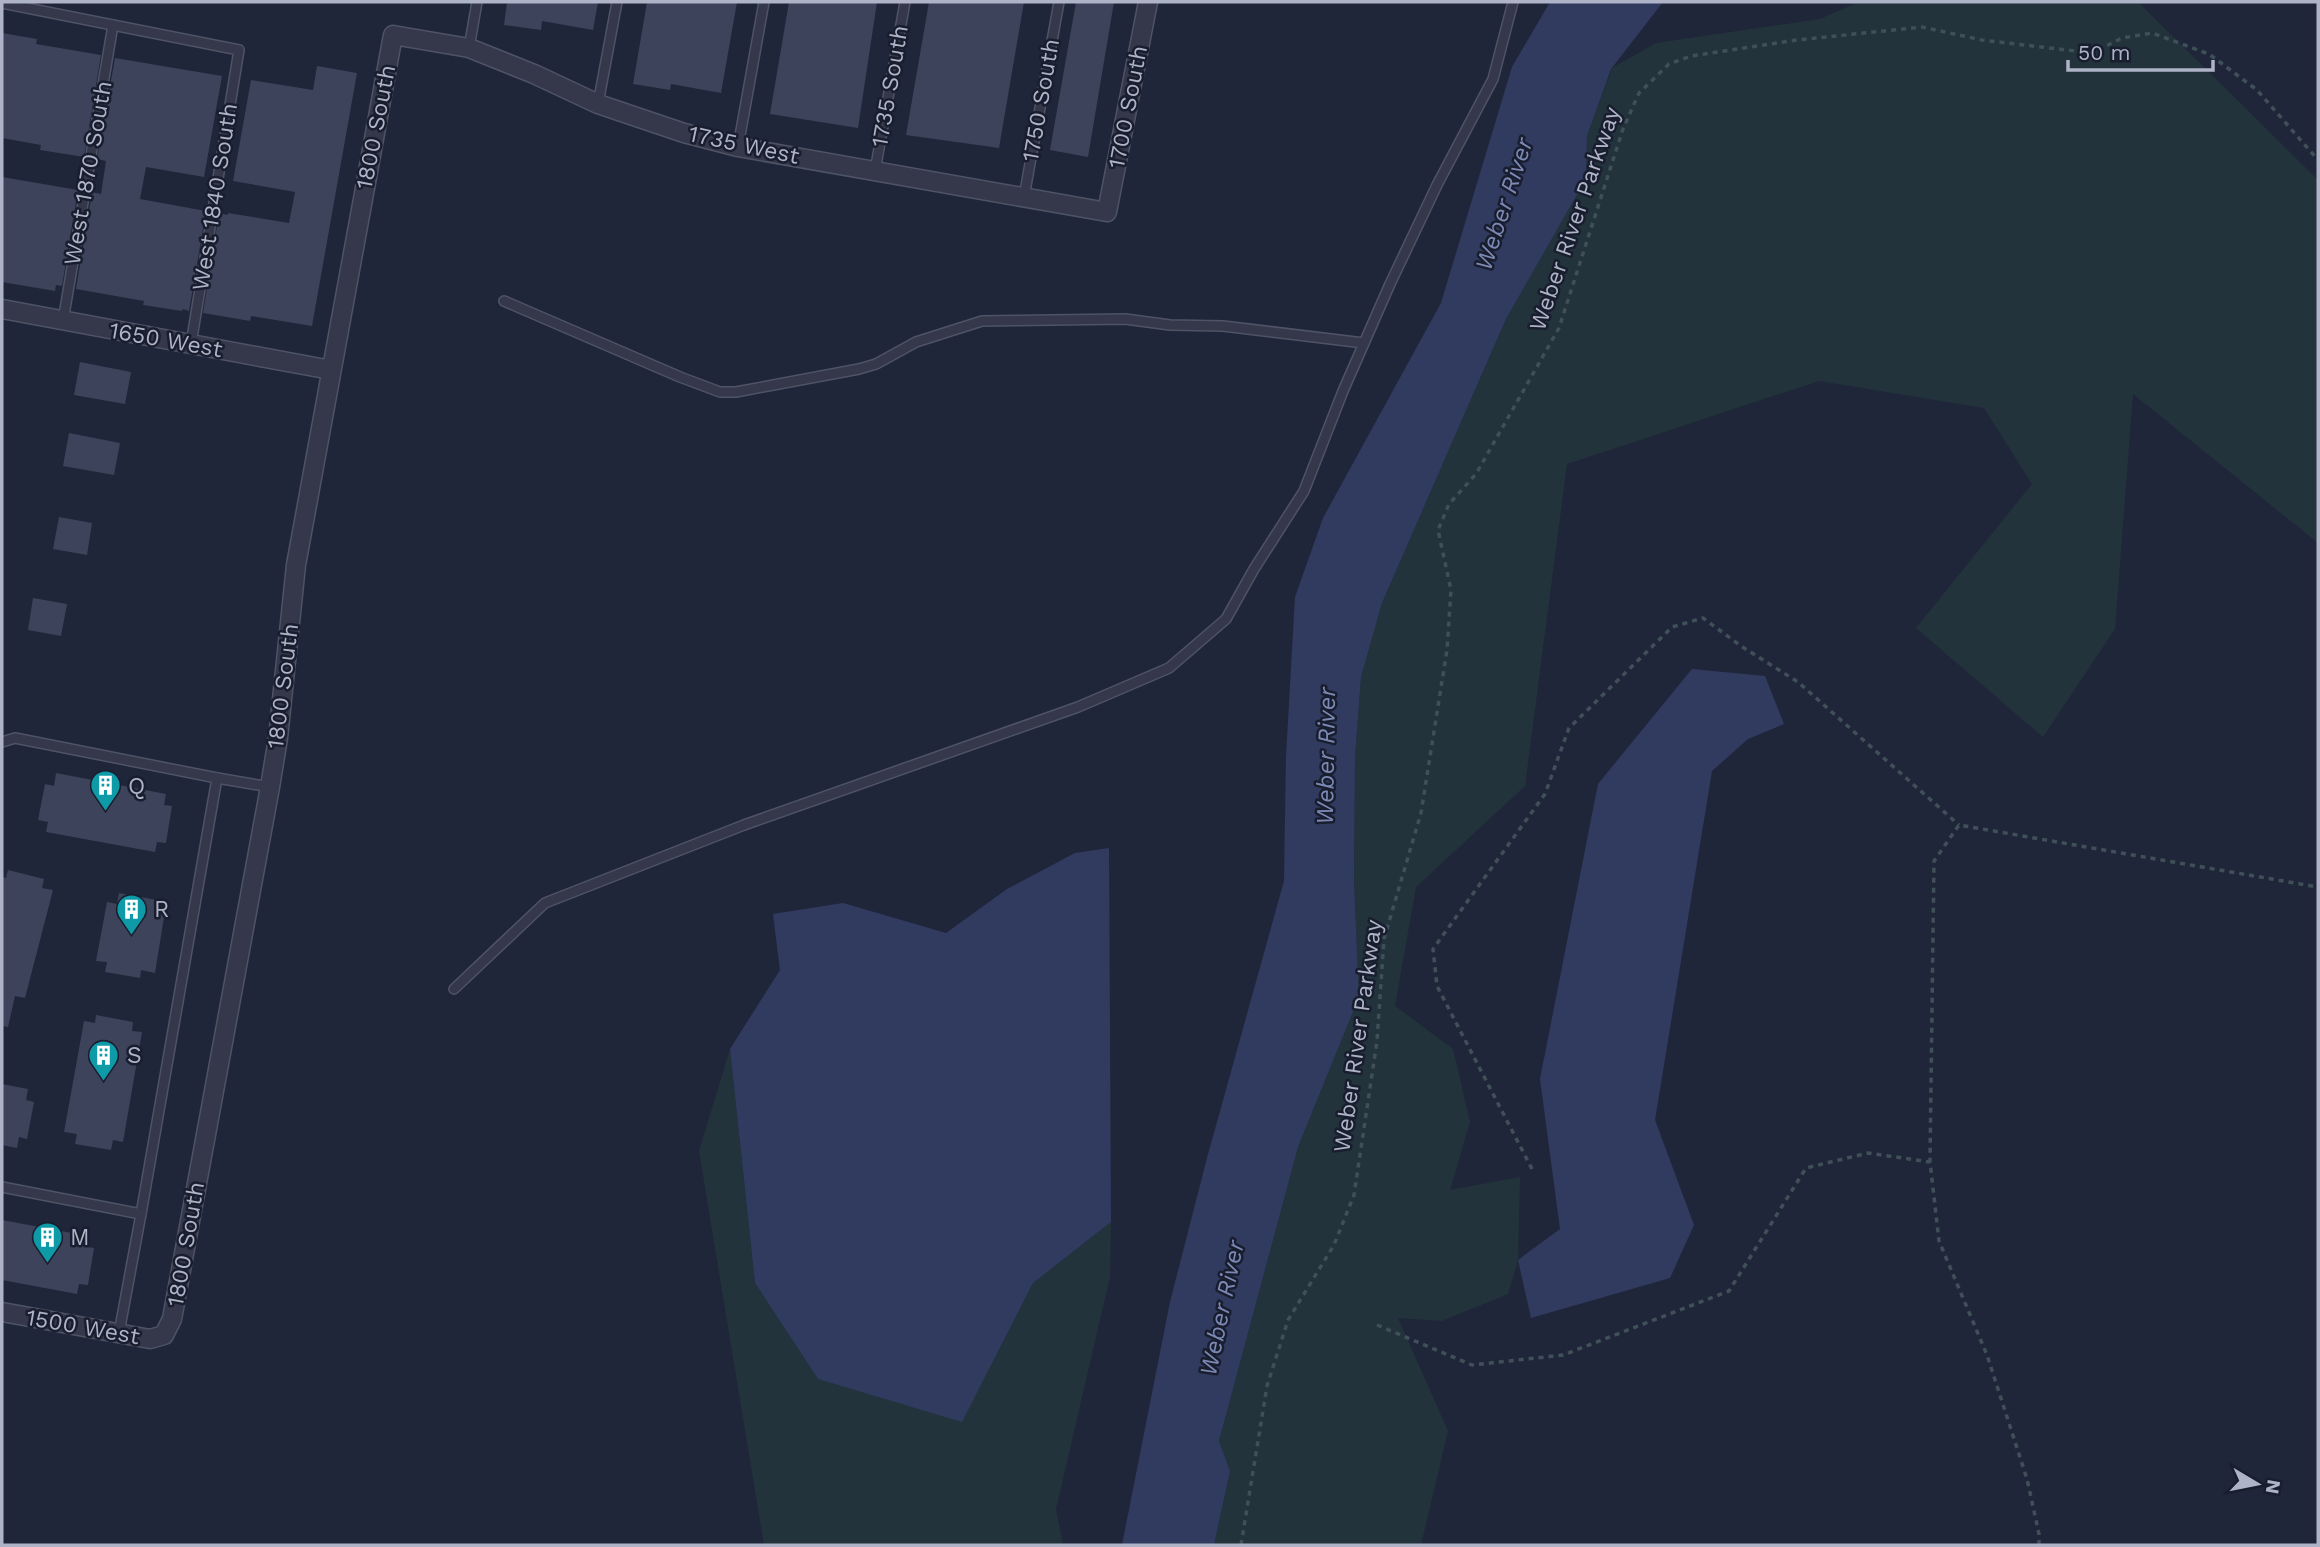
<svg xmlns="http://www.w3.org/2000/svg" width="2320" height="1547" font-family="'Work Sans',sans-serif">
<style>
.green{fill:#22333b}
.water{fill:#313b60}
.building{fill:#3c435a}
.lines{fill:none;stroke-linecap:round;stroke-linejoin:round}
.service-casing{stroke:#4e5365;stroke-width:12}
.minor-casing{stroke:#4e5365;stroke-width:21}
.path{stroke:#405058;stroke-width:3.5;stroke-dasharray:5 5;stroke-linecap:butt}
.service{stroke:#34384a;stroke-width:9}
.minor{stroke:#34384a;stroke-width:18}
.labels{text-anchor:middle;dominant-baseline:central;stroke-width:5;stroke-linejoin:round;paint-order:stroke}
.street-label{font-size:23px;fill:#aeb3c7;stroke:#191e2f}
.poi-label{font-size:23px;fill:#aeb3c7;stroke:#191e2f;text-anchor:start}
.water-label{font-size:24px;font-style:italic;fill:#7c89b5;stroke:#191e2f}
</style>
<rect width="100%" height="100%" fill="#20263a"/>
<!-- green -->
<g class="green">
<polygon points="1859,2 2138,2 2318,180 2318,543 2133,394 2115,629 2043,737 1916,628 2032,484 1984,408 1819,381 1567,464 1525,786 1416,887 1395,1006 1453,1049 1470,1122 1450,1190 1520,1177 1518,1260 1508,1294 1442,1321 1398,1318 1448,1431 1421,1545 1214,1545 1230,1471 1219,1441 1298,1147 1359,997 1354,882 1355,757 1361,677 1382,603 1506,319 1586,179 1587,136 1612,68 1656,43 1820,19"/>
<polygon points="730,1049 755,1283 818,1379 962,1421 1033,1283 1111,1222 1110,1277 1056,1509 1063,1545 764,1545 699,1151"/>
</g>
<!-- water -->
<g class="water">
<polygon points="1550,2 1663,2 1611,69 1587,136 1586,179 1506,319 1382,603 1361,677 1355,757 1354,882 1359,997 1298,1147 1219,1441 1230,1471 1214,1545 1122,1545 1170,1302 1207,1158 1284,881 1286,757 1295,597 1323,518 1441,303 1512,67"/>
<polygon points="1692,669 1765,676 1784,724 1748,739 1712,771 1655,1120 1694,1225 1670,1278 1531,1318 1518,1260 1560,1229 1540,1079 1598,784"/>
<polygon points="1109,848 1111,1222 1033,1283 962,1422 818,1379 755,1283 730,1049 780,970 773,914 843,903 946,933 1007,889 1075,853"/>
</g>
<!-- building -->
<g class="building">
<polygon points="507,2 598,2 593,30 542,21 541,30 504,25"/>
<polygon points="647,2 737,2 721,93 671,84 670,90 633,84"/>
<polygon points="789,2 877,2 858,128 770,114"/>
<polygon points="929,2 1024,2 999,148 906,135"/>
<polygon points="1076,2 1114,2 1088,157 1050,150"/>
<polygon points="2,33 37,39 36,44 101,55 84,157 40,150 41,145 2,138"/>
<polygon points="115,58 222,76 204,177 146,167 140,199 206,211 189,311 183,309 182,311 143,305 144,301 76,289 92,192 101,194 106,161 97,159"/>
<polygon points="317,66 357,73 312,326 251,316 250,321 203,313 219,213 228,215 228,213 289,223 295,192 233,181 251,80 313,90"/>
<polygon points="2,177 78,190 62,286 56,285 55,291 2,282"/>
<polygon points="80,362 131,372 125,404 74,395"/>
<polygon points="69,433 120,443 114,475 63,466"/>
<polygon points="59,517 92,523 87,555 53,549"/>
<polygon points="33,598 67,604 61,636 28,630"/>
<polygon points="56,773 166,794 164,805 172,806 166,843 157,842 155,852 46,832 48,822 38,820 45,784 54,786"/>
<polygon points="8,870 44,879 42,888 53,890 25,998 15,996 8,1027 2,1026 2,877 6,878"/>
<polygon points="119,893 157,900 155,909 165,911 155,973 141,970 140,978 105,972 107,962 96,961 107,902 117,904"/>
<polygon points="96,1015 133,1022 132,1031 142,1032 123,1142 113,1140 111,1150 75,1144 77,1134 64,1132 84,1021 95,1023"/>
<polygon points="2,1084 28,1089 26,1100 34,1102 27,1139 19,1137 17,1148 2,1145"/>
<polygon points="2,1220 88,1236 87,1247 94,1248 88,1285 79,1284 77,1294 2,1280"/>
</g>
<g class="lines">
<defs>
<g id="service">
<polyline points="2,3 239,50 191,344"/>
<polyline points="469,48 477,2"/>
<polyline points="598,104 617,2"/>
<polyline points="738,147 764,2"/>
<polyline points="875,171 905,2"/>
<polyline points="1024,197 1059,2"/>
<polyline points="504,301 680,377 720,392 736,392 859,369 876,364 916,342 982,321 1125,319 1170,325 1223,326 1364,343"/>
<polyline points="63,321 113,25"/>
<polyline points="2,742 15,738 217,778 141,1214"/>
<polyline points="217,778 270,787"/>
<polyline points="454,989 545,903 744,825 1078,707 1169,668 1226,619 1254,569 1304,491 1343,391 1390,284 1437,185 1493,79 1513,2"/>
<polyline points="2,1187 141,1214 119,1333"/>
</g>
<g id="minor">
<polyline points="2,309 331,370"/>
<polyline points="2,1312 150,1339 164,1335 172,1319 270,787 278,738 296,565 393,35 469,48 534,74 598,104 684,133 738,147 1107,212 1148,2"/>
</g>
</defs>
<!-- service casing -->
<use href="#service" class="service-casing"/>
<!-- minor casing -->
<use href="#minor" class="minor-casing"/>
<!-- path -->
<g class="path">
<polyline points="1532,1169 1437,986 1433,949 1545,794 1569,728 1672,627 1703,618 1741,646 1798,682 1959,825"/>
<polyline points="1377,1325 1472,1365 1563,1355 1729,1291 1806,1168 1868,1153 1930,1162"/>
<polyline points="1241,1545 1267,1386 1288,1320 1334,1245 1354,1195 1377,1041 1384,939 1421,813 1447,650 1451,590 1438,530 1449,504 1476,474 1559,328 1623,129 1639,93 1669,64 1691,56 1797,40 1922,27 1982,40 2092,53 2122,38 2152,33 2209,54 2257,90 2318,160"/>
<polyline points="2039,1545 2039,1534 2027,1479 1987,1355 1939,1241 1930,1162 1934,861 1959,825 2318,887"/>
</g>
<!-- service -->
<use href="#service" class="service"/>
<!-- minor -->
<use href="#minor" class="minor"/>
</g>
<!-- icons -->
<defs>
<symbol id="building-pin" viewBox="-11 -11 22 30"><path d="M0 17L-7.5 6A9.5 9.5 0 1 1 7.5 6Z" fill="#0f9aa8" stroke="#191e2f"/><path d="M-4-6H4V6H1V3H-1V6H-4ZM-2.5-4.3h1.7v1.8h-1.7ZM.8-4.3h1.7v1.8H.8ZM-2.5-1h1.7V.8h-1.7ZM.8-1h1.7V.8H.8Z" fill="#fff"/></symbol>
</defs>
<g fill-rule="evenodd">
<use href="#building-pin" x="88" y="768" width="35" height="47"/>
<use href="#building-pin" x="114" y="892" width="35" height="47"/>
<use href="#building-pin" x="86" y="1038" width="35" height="47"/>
<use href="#building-pin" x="30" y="1220" width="35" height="47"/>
</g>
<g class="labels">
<!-- street labels -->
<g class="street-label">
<text transform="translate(890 86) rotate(-80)">1735 South</text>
<text transform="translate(1041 100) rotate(-80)">1750 South</text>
<text transform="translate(1128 107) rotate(-79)">1700 South</text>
<text transform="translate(376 127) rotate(-79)">1800 South</text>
<text transform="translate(744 145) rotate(12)">1735 West</text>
<text transform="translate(88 173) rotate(-80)">West 1870 South</text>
<text transform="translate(215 197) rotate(-81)">West 1840 South</text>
<text transform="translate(1575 219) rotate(-71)">Weber River Parkway</text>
<text transform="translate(166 340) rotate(10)">1650 West</text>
<text transform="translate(283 686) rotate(-83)">1800 South</text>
<text transform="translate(1358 1036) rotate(-82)">Weber River Parkway</text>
<text transform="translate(186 1244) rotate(-80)">1800 South</text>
<text transform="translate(83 1327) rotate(10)">1500 West</text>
</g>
<!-- poi labels -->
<g class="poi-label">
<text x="128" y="786">Q</text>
<text x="154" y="909">R</text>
<text x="127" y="1055">S</text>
<text x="70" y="1237">M</text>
</g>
<!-- water labels -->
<g class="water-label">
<text transform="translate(1504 204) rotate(-72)">Weber River</text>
<text transform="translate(1326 756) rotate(-89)">Weber River</text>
<text transform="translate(1222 1308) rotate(-78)">Weber River</text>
</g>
</g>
<!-- border -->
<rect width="2320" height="1547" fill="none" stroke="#aeb3c7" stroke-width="7"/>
<!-- north arrow -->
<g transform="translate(2257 1484) rotate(100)" stroke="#191e2f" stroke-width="5" paint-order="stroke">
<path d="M0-5L12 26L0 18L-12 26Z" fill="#aeb3c7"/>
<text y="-10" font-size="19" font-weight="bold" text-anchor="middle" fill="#aeb3c7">N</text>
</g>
<!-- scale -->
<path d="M2068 60v10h145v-10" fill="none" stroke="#aeb3c7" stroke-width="3.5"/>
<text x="2078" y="60" font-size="21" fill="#aeb3c7" stroke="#191e2f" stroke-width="5" paint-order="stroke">50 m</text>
</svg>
